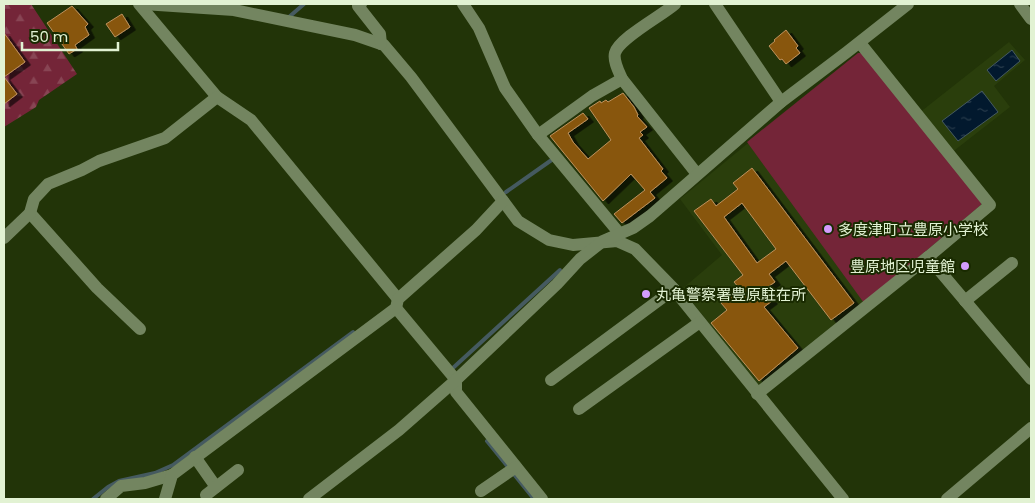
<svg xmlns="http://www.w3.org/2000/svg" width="1035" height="503" font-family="Poppins,'Noto Sans JP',sans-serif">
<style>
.built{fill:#2a3e0c}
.green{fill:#742538}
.forest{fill:url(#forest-firs)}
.water{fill:url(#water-ripples);stroke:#455a60}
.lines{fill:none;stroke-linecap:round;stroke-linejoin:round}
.stream{stroke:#455a60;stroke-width:4}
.building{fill:#88560b;stroke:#be915d;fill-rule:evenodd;filter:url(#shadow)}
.minor{stroke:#738560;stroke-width:12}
.poi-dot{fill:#d39cfd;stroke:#192a00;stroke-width:2}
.labels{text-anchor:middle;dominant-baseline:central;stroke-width:4;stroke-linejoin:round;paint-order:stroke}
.poi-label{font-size:15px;fill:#e2f2d3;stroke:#192a00;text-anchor:start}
</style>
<defs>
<pattern id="forest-firs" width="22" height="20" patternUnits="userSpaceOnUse" patternTransform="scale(1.25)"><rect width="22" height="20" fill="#742538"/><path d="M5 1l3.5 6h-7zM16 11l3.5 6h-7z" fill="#884554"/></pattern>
<pattern id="water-ripples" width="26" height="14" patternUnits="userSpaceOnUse" patternTransform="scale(1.25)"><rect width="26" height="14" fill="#02192e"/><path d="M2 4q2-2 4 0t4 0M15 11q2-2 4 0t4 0" fill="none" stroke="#273b4b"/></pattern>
<filter id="shadow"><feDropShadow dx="5.5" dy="3" stdDeviation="0" flood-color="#0009"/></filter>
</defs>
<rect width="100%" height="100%" fill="#223408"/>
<!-- built -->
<polygon class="built" points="1009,42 1025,60 994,86 1010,107 946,157 925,253 758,385 682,289 722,255 680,199 858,53 862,53 914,117"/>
<!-- green -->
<polygon class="green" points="858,53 862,53 981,201 981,205 864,303 747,142"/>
<!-- forest -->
<polygon class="forest" points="4,4 31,4 77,74 39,100 36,107 4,127"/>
<!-- water -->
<g class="water">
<polygon points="1012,50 1020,61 996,81 987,70"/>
<polygon points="982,91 998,112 958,141 942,121"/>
</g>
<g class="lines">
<!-- stream -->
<g class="stream">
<polyline points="289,17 304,4"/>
<polyline points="506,192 553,159"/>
<polyline points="454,367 560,270"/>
<polyline points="487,441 534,499"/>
<polyline points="93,499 108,487 119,481 155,473 173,465 353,332"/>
</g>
</g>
<!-- building -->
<g class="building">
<polygon points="72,6 88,24 85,27 89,35 75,45 77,49 69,54 47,23"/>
<polygon points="122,14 130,27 115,37 106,24"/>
<polygon points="786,30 798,46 796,48 800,53 786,64 782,59 780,60 769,46 775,41 774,40"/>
<polygon points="4,33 25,62 4,77 17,94 4,104"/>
<polygon points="623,93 634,107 638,115 637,116 647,127 640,132 643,135 639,138 663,169 661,171 667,178 650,192 655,198 622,223 614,214 645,190 631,174 603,201 550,136 583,113 588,119 568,133 573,142 588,159 611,140 589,108 600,101 601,103 606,100 608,102"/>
<path d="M752,168L854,303L831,320L786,261L769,274L775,282L763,290L772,301L764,307L798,348L759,381L711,323L727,310L721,303L739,288L734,282L743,275L694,211L711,199L716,206L738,189L733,183ZM742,203L776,249L757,263L724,217Z"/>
</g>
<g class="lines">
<!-- minor -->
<g class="minor">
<polyline points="139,4 217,97 251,120 398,299"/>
<polyline points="143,4 234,10 355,35 384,45 411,77 518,221 549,240 573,245 617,241 635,249 672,287 843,499"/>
<polyline points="361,4 358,6 380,34 381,44"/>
<polyline points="463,4 479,28 505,88 538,135 620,234"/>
<path d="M675,4C663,15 619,38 615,53C613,61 619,72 622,79L697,174"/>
<polyline points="715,4 781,102"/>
<polyline points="1020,4 1031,19"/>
<polyline points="860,43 990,205 928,257"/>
<polyline points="538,135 592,96 622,79"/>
<polyline points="30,213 97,288 140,329"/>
<polyline points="4,238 30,213 34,199 48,184 82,170 99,161 165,138 217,97"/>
<polyline points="965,301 1012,263"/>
<polyline points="396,308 456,380 456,392 542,499"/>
<polyline points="551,380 674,289"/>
<polyline points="757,394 928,257 1031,379"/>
<polyline points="579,409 700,322"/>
<polyline points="195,457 216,487"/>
<polyline points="481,491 516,467"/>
<polyline points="206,495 238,470"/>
<polyline points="106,499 121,486 145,483 172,475"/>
<polyline points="165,499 172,475 396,308 398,299 476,230 503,201"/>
<polyline points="309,499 399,430 456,380 557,284 580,259 603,241 633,228 650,216 781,102 847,52 908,4"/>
<polyline points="947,499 1031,428"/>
</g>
</g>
<!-- markers -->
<g class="poi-dot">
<circle cx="828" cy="229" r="5"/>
<circle cx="965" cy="266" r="5"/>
<circle cx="646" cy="294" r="5"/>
</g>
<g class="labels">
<!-- poi labels -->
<g class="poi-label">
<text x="838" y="229">多度津町立豊原小学校</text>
<text x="955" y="266" text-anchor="end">豊原地区児童館</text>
<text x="656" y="294">丸亀警察署豊原駐在所</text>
</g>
</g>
<!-- border -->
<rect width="1035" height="503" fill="none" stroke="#e2f2d3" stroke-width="10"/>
<!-- scale -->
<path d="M22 42v8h96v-8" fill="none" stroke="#e2f2d3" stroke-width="2.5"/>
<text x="30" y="42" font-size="15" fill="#e2f2d3" stroke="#192a00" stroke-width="4" paint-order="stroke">50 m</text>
</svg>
